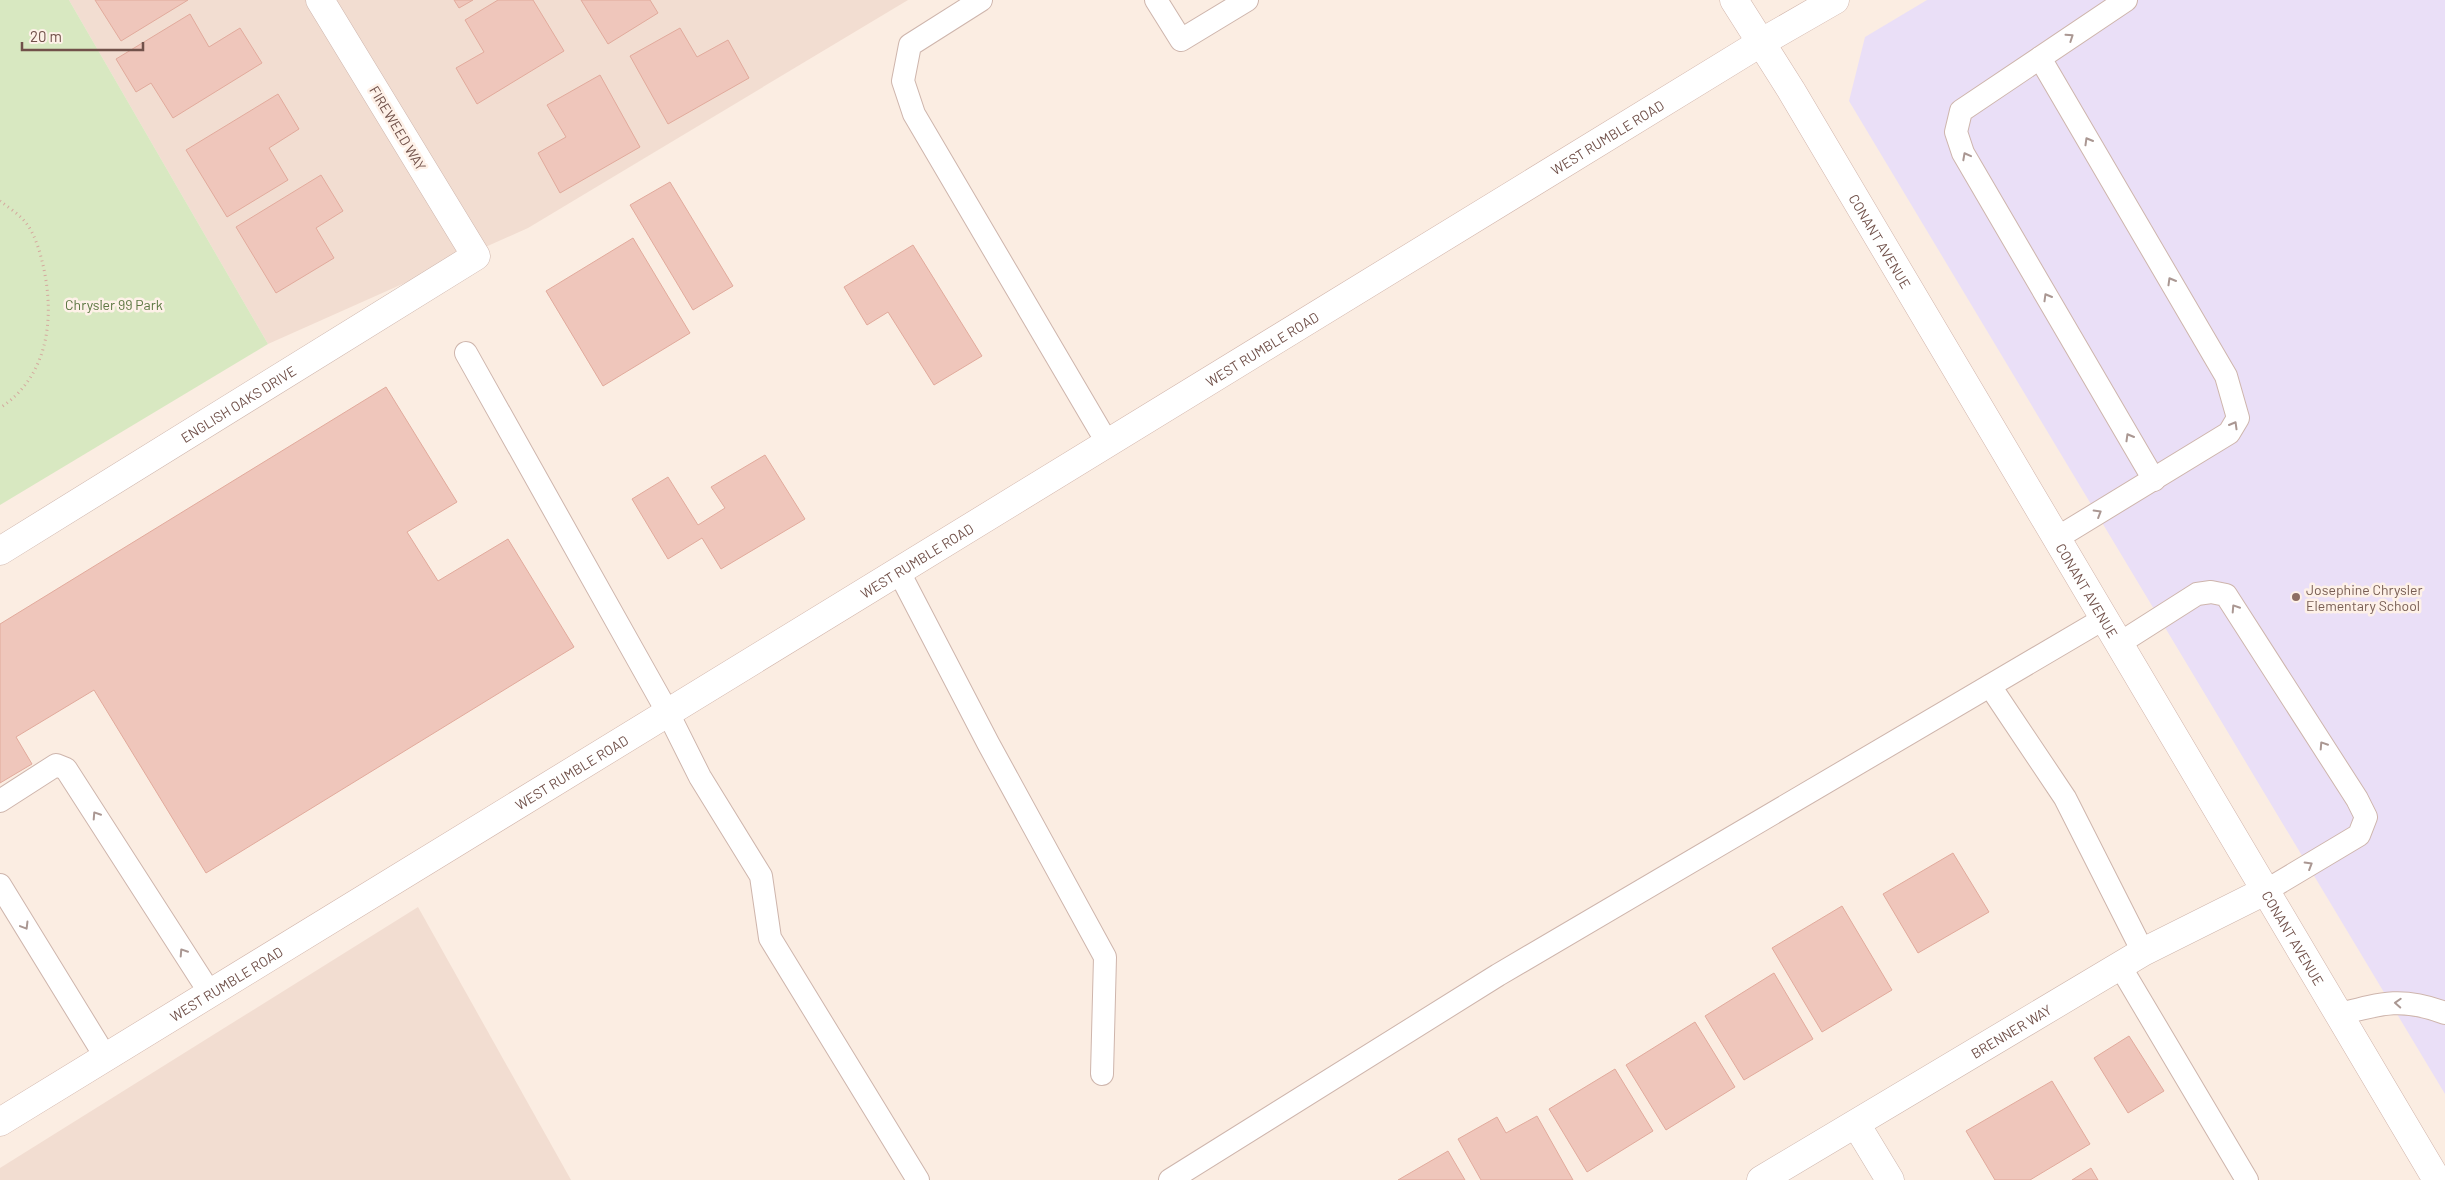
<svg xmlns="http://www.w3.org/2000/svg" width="2445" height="1180" font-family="Barlow,sans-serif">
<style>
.residential{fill:#f2ddd1}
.education{fill:#eadff7}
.green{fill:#d8e8c1}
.building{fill:#efc6bb;stroke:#e1aa9c}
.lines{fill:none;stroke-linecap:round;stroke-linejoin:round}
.lane-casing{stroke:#ceb5ac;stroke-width:24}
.street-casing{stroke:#ceb5ac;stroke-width:29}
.secondary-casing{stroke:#d1b4aa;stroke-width:29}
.path{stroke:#d4a99e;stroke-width:3;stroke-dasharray:1 4;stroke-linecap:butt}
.lane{stroke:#fff;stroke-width:22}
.street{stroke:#fff;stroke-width:28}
.secondary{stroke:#fff;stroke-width:28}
.oneway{stroke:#aa9792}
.education-dot{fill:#8d6e63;stroke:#fef1e8;stroke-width:2}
.labels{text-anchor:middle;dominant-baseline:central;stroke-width:5;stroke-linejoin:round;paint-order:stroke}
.street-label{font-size:14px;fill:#71514a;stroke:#fef1e8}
.park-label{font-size:14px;fill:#5c7742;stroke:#fef1e8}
.education-label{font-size:14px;fill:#785e54;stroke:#fef1e8;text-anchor:start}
</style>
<rect width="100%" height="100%" fill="#fbede2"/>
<!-- residential -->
<g class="residential">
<polygon points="69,0 908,0 528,228 268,344"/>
<polygon points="418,907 571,1180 0,1180 0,1168"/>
</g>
<!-- education -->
<polygon class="education" points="1927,0 2445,0 2445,1094 1849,101 1865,37"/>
<!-- green -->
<polygon class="green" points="0,0 69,0 268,344 0,505"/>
<!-- building -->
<g class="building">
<polygon points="95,0 188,0 121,41"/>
<polygon points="454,0 473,0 459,8"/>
<polygon points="498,0 533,0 564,51 477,104 456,68 484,52 465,20"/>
<polygon points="581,0 650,0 658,13 608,44"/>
<polygon points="190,14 209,47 240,28 262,63 173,118 151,83 136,92 116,59"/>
<polygon points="680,28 697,57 728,40 749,78 668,124 630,56"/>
<polygon points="600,75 640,147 560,193 538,153 566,137 547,105"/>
<polygon points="278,94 299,129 269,148 288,180 227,217 186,150"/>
<polygon points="321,175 343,211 316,228 334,258 276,293 236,227"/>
<polygon points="670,182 733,286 693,310 630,205"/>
<polygon points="633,238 690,333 603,386 546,291"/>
<polygon points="913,245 982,356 934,385 888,312 867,325 844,287"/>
<polygon points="386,387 457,502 407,532 438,581 508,539 574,647 206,873 94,690 16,737 32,764 0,783 0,624"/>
<polygon points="765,455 805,519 721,569 702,538 668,559 632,499 668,477 698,525 725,508 711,487"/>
<polygon points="1953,853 1989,912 1918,953 1883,894"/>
<polygon points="1842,906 1892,990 1822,1032 1772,948"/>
<polygon points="1774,973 1813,1039 1744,1080 1705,1016"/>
<polygon points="1695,1022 1735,1087 1666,1130 1626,1065"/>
<polygon points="2129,1036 2164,1091 2128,1113 2094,1058"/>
<polygon points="1615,1069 1653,1131 1587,1172 1549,1109"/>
<polygon points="2052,1081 2090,1144 2030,1180 1995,1180 1966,1131"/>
<polygon points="1537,1116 1573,1180 1481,1180 1458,1139 1497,1117 1506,1133"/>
<polygon points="1448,1151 1465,1180 1398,1180"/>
<polygon points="2091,1168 2098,1180 2072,1180"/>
</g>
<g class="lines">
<defs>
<g id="lane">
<polyline points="981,0 910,45 903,81 914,114 1108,444"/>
<polyline points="1156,0 1181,40 1247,0"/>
<polyline points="2126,0 1961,111 1956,132 1963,153 2154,480"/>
<polyline points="2040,58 2226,376 2238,418 2229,433 2057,538"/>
<polyline points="466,353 668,713 700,777 761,876 770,938 918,1180"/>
<polyline points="899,572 988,743 1105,957 1102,1074"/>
<polyline points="2120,643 2197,594 2211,592 2226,595 2357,799 2366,817 2359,835 2267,890"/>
<polyline points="1990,686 2065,798 2143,952"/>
<polyline points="0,801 56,765 66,769 210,993"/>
<polyline points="0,885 105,1056"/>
<polyline points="2120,966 2247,1180"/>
<path d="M2340,1014C2382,1003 2403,997 2445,1013"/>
<polyline points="1170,1180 1498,975 2105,618"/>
</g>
<g id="street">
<path id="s1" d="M0,551L476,256L320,0"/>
<polyline points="1856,1124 1890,1180"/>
<path id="s2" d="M1761,1180L2143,952L2267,890"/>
</g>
<g id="secondary">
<path id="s3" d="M1734,0L1791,90L2437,1180"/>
<path id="s4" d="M0,1122L1762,42L1835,0"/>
</g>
</defs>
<!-- lane casing -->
<use href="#lane" class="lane-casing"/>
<!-- street casing -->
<use href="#street" class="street-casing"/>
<!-- secondary casing -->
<use href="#secondary" class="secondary-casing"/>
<!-- path -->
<path class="path" d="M0,201C8,207 19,214 26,223C35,234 40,252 43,265C55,317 49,376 0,408"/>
<!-- lane -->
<use href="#lane" class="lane"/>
<!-- street -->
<use href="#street" class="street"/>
<!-- secondary -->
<use href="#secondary" class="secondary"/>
</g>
<!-- one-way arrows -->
<defs><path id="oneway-chevron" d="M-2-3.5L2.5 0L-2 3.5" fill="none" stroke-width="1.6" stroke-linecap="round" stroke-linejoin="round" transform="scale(1.25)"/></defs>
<g class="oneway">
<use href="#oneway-chevron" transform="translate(2070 37) rotate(-34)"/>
<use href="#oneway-chevron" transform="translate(2088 141) rotate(-120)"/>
<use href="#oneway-chevron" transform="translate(1966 156) rotate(-118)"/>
<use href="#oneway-chevron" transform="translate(2171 281) rotate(-120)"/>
<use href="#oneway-chevron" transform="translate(2047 297) rotate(-120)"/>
<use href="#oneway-chevron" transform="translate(2234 425) rotate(-60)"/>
<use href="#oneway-chevron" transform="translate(2129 437) rotate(-120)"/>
<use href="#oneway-chevron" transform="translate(2098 513) rotate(-31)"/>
<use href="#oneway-chevron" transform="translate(2235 608) rotate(-123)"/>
<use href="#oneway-chevron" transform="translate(2323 745) rotate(-123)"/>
<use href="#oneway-chevron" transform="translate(96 815) rotate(-123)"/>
<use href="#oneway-chevron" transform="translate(2309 865) rotate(-31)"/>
<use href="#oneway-chevron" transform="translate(25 926) rotate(59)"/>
<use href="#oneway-chevron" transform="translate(183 952) rotate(-123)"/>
<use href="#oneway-chevron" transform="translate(2398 1003) rotate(-177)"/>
</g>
<!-- markers -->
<circle class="education-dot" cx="2296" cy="597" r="5"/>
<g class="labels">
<!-- street labels -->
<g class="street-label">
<text transform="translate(398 128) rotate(59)">FIREWEED WAY</text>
<text stroke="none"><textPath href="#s4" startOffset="1885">WEST RUMBLE ROAD</textPath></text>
<text stroke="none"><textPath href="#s3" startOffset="282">CONANT AVENUE</textPath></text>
<text stroke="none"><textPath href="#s4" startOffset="1480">WEST RUMBLE ROAD</textPath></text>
<text stroke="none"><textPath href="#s1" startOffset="280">ENGLISH OAKS DRIVE</textPath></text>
<text stroke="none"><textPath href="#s4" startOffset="1075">WEST RUMBLE ROAD</textPath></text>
<text stroke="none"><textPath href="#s3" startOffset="688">CONANT AVENUE</textPath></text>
<text stroke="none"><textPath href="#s4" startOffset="670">WEST RUMBLE ROAD</textPath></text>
<text stroke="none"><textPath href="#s3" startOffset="1092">CONANT AVENUE</textPath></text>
<text stroke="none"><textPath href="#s4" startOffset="265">WEST RUMBLE ROAD</textPath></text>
<text stroke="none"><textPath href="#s2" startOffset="291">BRENNER WAY</textPath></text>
</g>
<!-- park labels -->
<g class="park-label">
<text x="114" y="304">Chrysler 99 Park</text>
</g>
<!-- education labels -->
<g class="education-label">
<text x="2306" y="589">Josephine Chrysler<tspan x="2306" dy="16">Elementary School</tspan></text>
</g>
</g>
<!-- scale -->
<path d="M22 42v8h121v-8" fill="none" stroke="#71514a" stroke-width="2.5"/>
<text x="30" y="42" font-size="15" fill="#71514a" stroke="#fef1e8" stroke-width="4" paint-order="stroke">20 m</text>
</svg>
